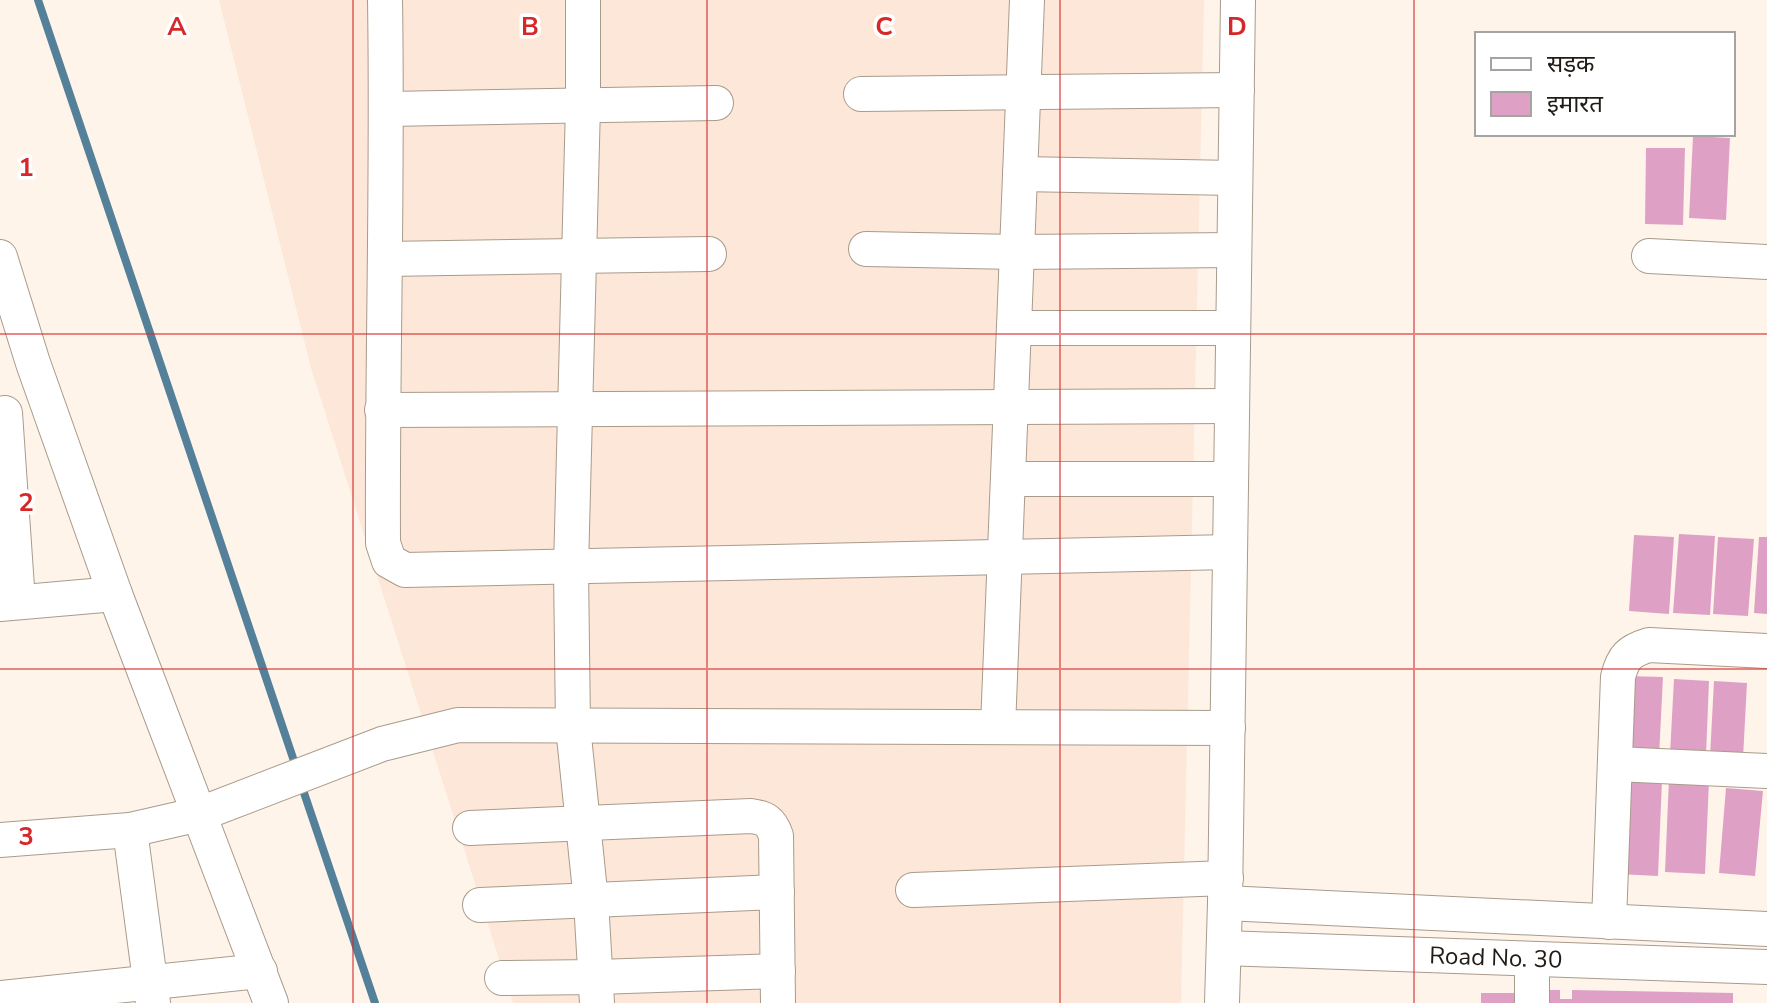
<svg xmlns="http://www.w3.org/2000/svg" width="1767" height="1003" font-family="'Nunito Sans','Noto Sans Devanagari',sans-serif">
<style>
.industrial{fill:#fce7d9}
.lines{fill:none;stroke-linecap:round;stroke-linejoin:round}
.stream{stroke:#548199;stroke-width:8}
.building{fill:#dea1c5}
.minor-casing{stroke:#a99b8b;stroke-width:36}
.minor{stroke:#fff;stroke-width:34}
.grid{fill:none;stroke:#d62828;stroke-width:2;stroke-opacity:0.55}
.labels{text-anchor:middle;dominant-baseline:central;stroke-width:7;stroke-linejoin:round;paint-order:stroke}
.street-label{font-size:24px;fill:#201b15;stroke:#fff}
.grid-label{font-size:26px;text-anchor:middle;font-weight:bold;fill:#d62828;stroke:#fff;stroke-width:7;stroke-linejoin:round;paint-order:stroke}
</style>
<rect width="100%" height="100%" fill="#fef4ea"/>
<!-- industrial -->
<polygon class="industrial" points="219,0 1204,0 1181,1003 513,1003 311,368"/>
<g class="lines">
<!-- stream -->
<g class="stream">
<polyline points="38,0 296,767"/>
<polyline points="301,784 375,1003"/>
</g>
</g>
<!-- building -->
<g class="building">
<polygon points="1693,136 1730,138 1726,220 1689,218"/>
<polygon points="1646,148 1685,148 1683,225 1645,224"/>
<polygon points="1679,534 1715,536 1710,615 1673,613"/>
<polygon points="1634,535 1674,537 1669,614 1629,611"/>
<polygon points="1718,537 1754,539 1748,616 1713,614"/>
<polygon points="1759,537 1767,537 1767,614 1754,613"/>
<polygon points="1627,676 1663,677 1659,757 1624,755"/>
<polygon points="1674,679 1709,681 1706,756 1670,754"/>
<polygon points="1714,681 1747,683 1743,758 1710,756"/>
<polygon points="1622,779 1662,781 1658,876 1618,874"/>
<polygon points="1669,779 1709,781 1705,874 1665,872"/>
<polygon points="1726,788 1763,791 1755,876 1719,873"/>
<polygon points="1542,990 1560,990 1560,999 1572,999 1572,990 1733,993 1733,1003 1542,1003"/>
<polygon points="1481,993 1515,993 1514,1003 1481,1003"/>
</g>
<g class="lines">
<defs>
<g id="minor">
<path d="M385,0C388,181 382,362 383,543L389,561L405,570L1230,552"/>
<polyline points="583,0 583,105 571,568 573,727 591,901 597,1003"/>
<polyline points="861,94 1237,90"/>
<polyline points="387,109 716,103"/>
<polyline points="1020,174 1235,178"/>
<polyline points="866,249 1017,252 1234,250"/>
<polyline points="1649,256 1767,262"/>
<polyline points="0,257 33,363 115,594 271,1003"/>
<polyline points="385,259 709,254"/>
<polyline points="1014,328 1233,328"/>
<polyline points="382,410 1232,406"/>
<polyline points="5,413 18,602"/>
<polyline points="1008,479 1231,479"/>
<polyline points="0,604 115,594"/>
<polyline points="998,727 1027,0"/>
<polyline points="1616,764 1767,771"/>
<path d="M470,828L751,816C765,818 771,821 776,836L778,1003"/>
<polyline points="130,830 153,1003"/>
<polyline points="0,840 130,830 200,814 382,744 458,725 1228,728"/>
<polyline points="913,890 1226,878"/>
<polyline points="1225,903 1767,929"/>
<polyline points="480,905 777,892"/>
<path d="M1609,922L1618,677C1623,657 1629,651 1649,645L1767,651"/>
<path id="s1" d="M1224,948L1767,967"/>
<polyline points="1532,959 1532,1003"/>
<polyline points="502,978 597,977 778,971"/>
<polyline points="0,998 260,971"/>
<polyline points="1222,1003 1225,903 1238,0"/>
</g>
</defs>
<!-- minor casing -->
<use href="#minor" class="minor-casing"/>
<!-- minor -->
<use href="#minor" class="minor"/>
</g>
<!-- grid -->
<path class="grid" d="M353,0V1003M707,0V1003M1060,0V1003M1414,0V1003M0,334H1767M0,669H1767"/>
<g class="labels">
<!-- street labels -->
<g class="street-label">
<text stroke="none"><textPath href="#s1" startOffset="272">Road No. 30</textPath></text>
</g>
</g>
<g class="grid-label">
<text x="177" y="35">A</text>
<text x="530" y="35">B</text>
<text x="884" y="35">C</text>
<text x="1237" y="35">D</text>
<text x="26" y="176">1</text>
<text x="26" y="511">2</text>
<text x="26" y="845">3</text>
</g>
<!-- legend -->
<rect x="1475" y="32" width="260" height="104" fill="#ffffff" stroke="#a6a4a1" stroke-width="2"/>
<rect x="1491" y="58" width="40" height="12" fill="#ffffff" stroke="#a6a4a1" stroke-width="2"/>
<text x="1547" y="72" font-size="24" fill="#201b15">सड़क</text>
<rect x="1491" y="92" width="40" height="24" fill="#dea1c5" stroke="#a6a4a1" stroke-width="2"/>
<text x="1547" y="112" font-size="24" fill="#201b15">इमारत</text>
</svg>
